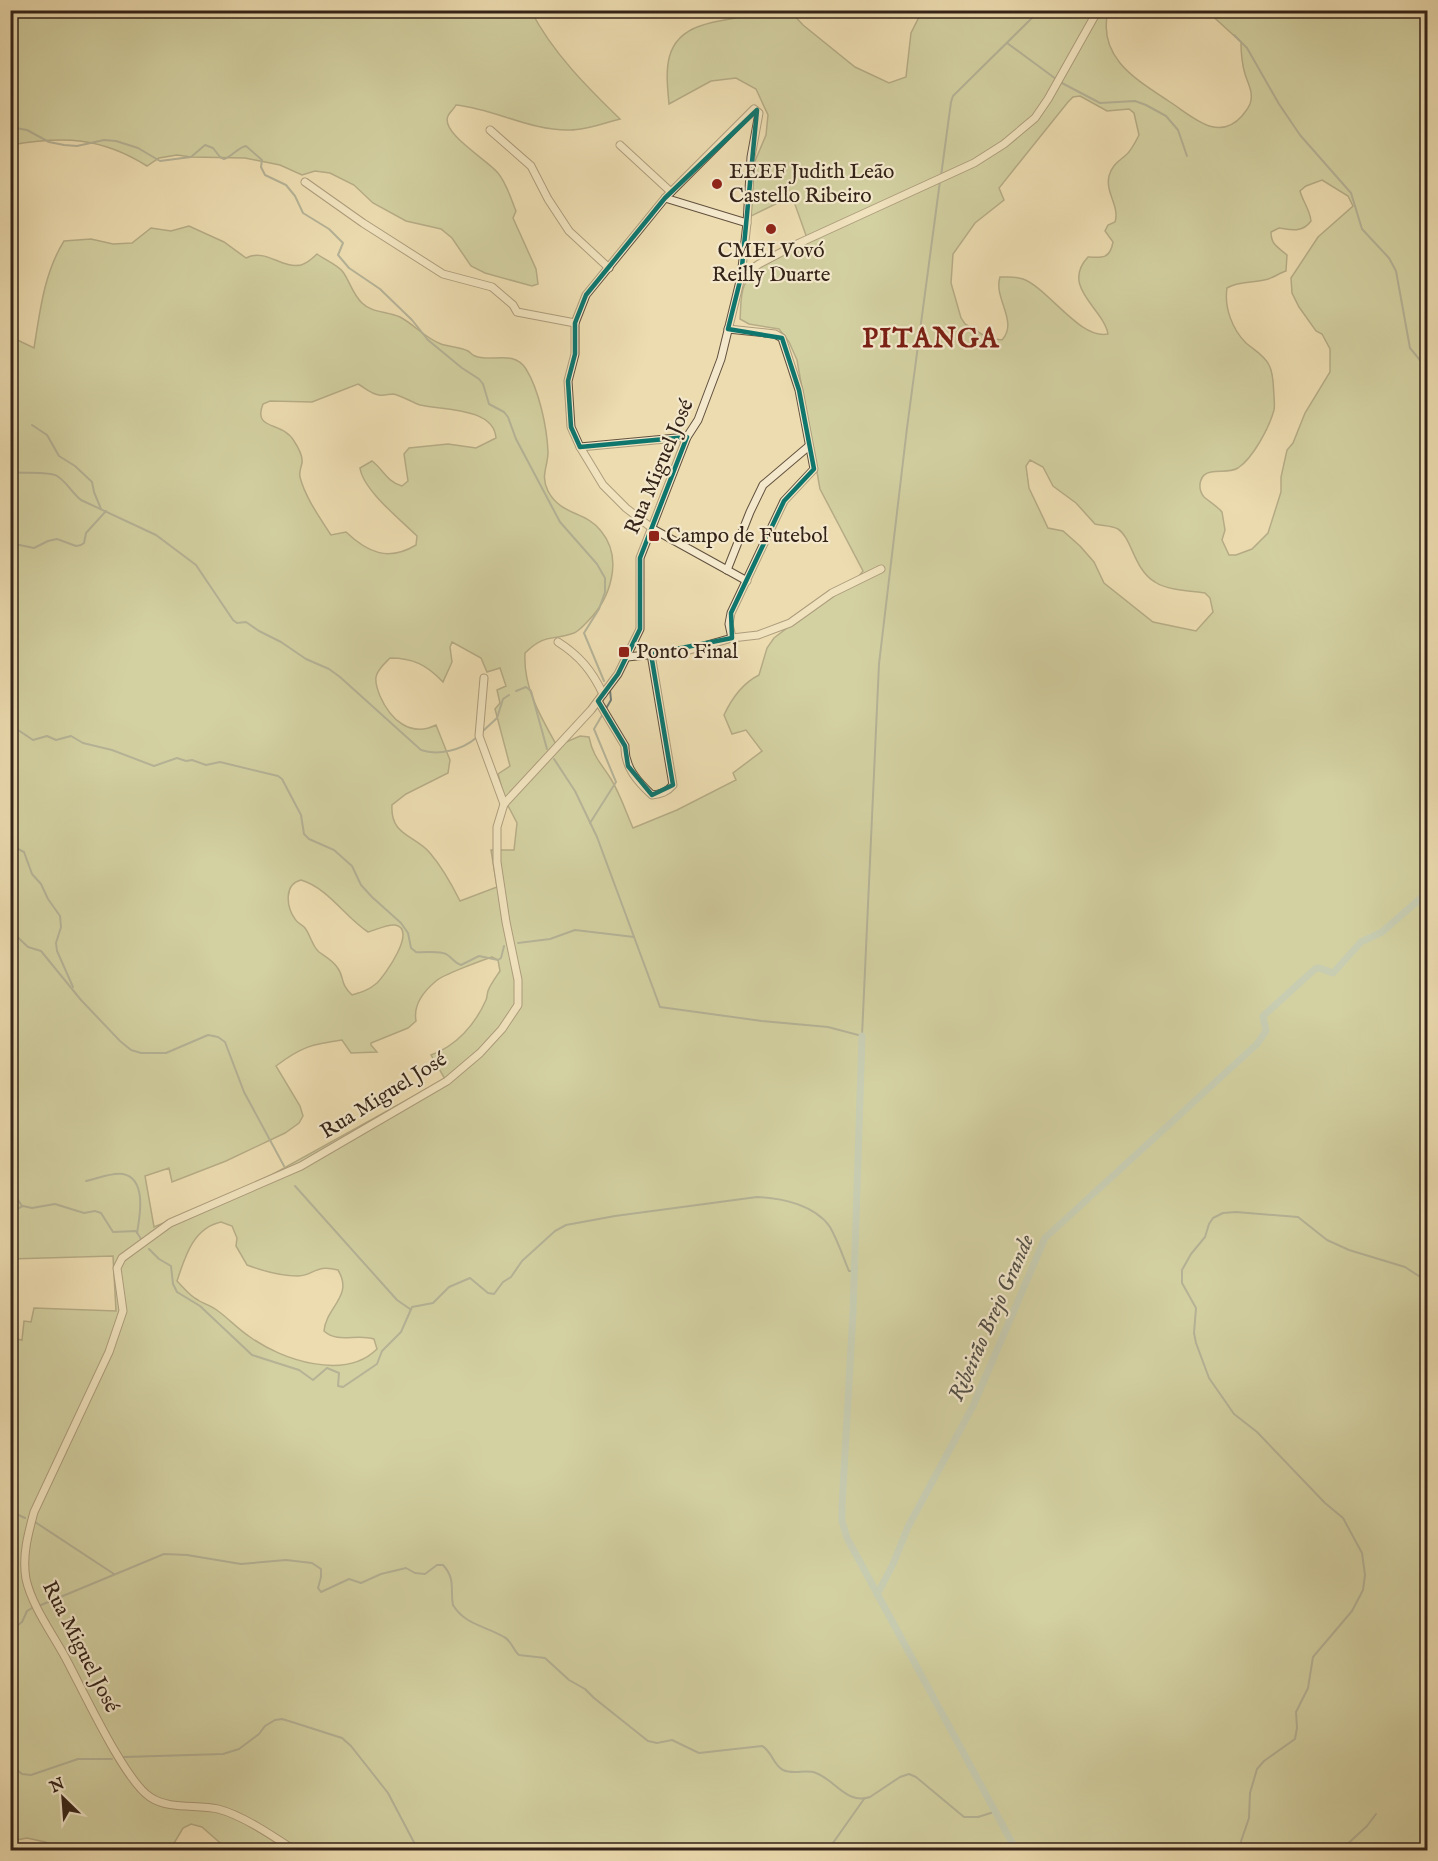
<svg xmlns="http://www.w3.org/2000/svg" width="1438" height="1861" font-family="'IM FELL English',serif">
<style>
.green{fill:#b3c28f;stroke:#747254;stroke-width:1.5;fill-rule:evenodd}
.lines{fill:none;stroke-linecap:round;stroke-linejoin:round}
.stream{stroke:#727e76;stroke-width:2}
.canal{stroke:#9bbab4;stroke-width:7}
.street-casing{stroke:#62513e;stroke-width:9}
.street{stroke:#f3e8cc;stroke-width:7}
.marked{fill:none;stroke:#0f766e;stroke-width:4.5;stroke-linejoin:round}
.poi-dot{fill:#8f2418;stroke:#f3e8cc;stroke-width:2}
.labels{text-anchor:middle;dominant-baseline:central;stroke-width:4.5;stroke-linejoin:round;paint-order:stroke}
.poi-label{font-size:21px;fill:#342318;stroke:#f3e8cc;text-anchor:start}
.street-label{font-size:21px;fill:#342318;stroke:#f3e8cc}
.water-label{font-size:22px;font-style:italic;fill:#535047;stroke:#f3e8cc}
.district-label{font-size:27px;font-weight:bold;letter-spacing:1.5px;fill:#7a1f14;stroke:#f3e8cc}
</style>
<rect width="100%" height="100%" fill="#ecdcb0"/>
<filter id="stains"><feTurbulence type="fractalNoise" baseFrequency=".00333" numOctaves="4"/><feColorMatrix values="0 0 0 0 .2 0 0 0 0 .09 0 0 0 0 .02 0 0 0 .5 -.17"/></filter>
<radialGradient id="worn" r=".72"><stop offset=".6" stop-color="#630" stop-opacity="0"/><stop offset="1" stop-color="#630" stop-opacity=".3"/></radialGradient>
<!-- green -->
<g class="green">
<path d="M11,10L531,11C553,53 586,86 620,119C604,123 586,130 570,130C530,131 495,109 456,105C454,109 449,113 448,116C440,133 489,161 498,173C507,184 511,199 516,211L513,218L536,269L538,284L532,286L485,273L471,266L452,238L441,229L406,221L373,203L354,185L330,173L315,171L302,175L280,165L245,158L191,157L177,155L159,158L147,166C101,137 63,136 11,145Z"/>
<path d="M758,11H790L803,25L855,67L889,83L906,77L911,33L922,11H1108C1097,58 1137,80 1170,102C1192,116 1218,143 1242,116C1245,112 1248,109 1250,104C1254,93 1248,84 1245,74C1242,64 1241,52 1241,42L1207,11H1427V1850H247L234,1848L227,1849L202,1827L191,1824L183,1828L170,1850H64L45,1842L27,1838L11,1841V1338L22,1340L24,1321L31,1322L34,1308L116,1311L113,1256L10,1259L11,337L34,348C40,311 44,273 64,241L91,239L113,244L132,243L151,228L171,231L189,226L224,242L246,258C266,248 281,269 301,265C307,263 313,258 317,254C325,260 338,265 343,272C350,282 353,295 362,303C372,313 387,311 400,317C415,325 425,338 441,344C450,347 460,347 468,351C470,352 472,355 475,356C491,363 513,349 526,369C539,390 547,427 548,452C548,467 540,475 548,491C561,516 586,511 601,531C624,559 610,599 588,621C584,625 579,631 574,633C552,641 545,633 525,653C523,688 541,717 557,746L580,736L589,737C593,757 601,763 611,779C620,794 626,812 633,828L677,810L736,780L733,773L762,751L746,730L732,734L724,715C731,700 743,683 759,675L767,648L774,638L816,606L851,586L863,571L820,489L797,360L789,342L779,329L749,324L740,319C741,309 740,296 744,286C750,267 791,250 808,241L792,196L745,219L753,166L766,135L768,115L756,89L736,78L711,81L669,104C666,72 662,39 700,26C720,19 738,20 758,11ZM1080,96L1107,111L1129,109L1134,113L1139,135C1136,141 1131,151 1126,155C1118,162 1112,165 1109,176C1105,193 1120,206 1115,222L1108,225L1105,231L1113,242C1110,259 1102,258 1088,257C1060,287 1104,309 1108,334C1080,340 1048,288 1023,279C1015,276 1007,277 1000,277C993,298 1019,322 1002,340L988,338L965,324L961,318L951,283L953,254L975,223L1004,200L999,188L1068,102L1073,97ZM1322,180L1348,196L1353,206L1318,237L1291,278L1292,293L1299,307L1316,331L1322,334L1330,349V372L1305,413L1293,443L1287,450L1281,477V492L1268,533L1252,549L1236,555H1229L1222,540L1225,530L1222,512C1217,506 1210,502 1204,497C1197,488 1199,474 1211,472C1220,470 1229,473 1238,468C1253,458 1269,428 1274,410C1275,405 1274,401 1274,396C1273,385 1274,375 1269,365C1264,355 1254,350 1246,343C1232,329 1224,307 1227,288C1238,281 1252,283 1264,280C1272,279 1279,273 1286,271L1287,255C1278,247 1271,245 1271,232L1279,228C1292,230 1302,233 1311,221C1310,210 1303,202 1300,191L1306,186ZM358,384C365,388 371,394 379,395C384,396 389,394 393,394C403,396 411,402 420,405C441,410 494,407 496,438L476,448L448,444L409,448L404,454L408,481L402,486C387,482 383,469 372,461L360,468C363,490 401,520 417,536L416,545C388,562 367,552 346,532L331,535C320,518 305,497 300,477C299,471 301,468 302,463C303,456 298,447 294,441C283,421 252,431 263,404L270,401L312,402ZM1030,460L1043,467L1053,486L1076,503L1095,524C1102,526 1111,525 1118,529C1132,538 1134,570 1155,582C1166,590 1191,591 1205,593L1210,598L1213,612L1196,631L1153,622L1104,583L1094,562L1080,546L1063,531L1048,528L1029,488L1026,466ZM452,642L481,658L487,672L500,668L506,686L497,690L500,703L495,709L510,766L498,774L505,800L517,823L514,850H491L497,887L460,901C452,885 442,867 430,853C415,835 390,836 392,805L406,794L448,773L450,760L436,725C410,738 390,719 380,696C378,691 375,683 376,677C377,670 385,663 390,658C413,658 427,665 443,682L452,662L450,647ZM301,880C328,888 345,917 368,932C376,930 387,924 395,925C418,929 385,975 377,983C369,990 362,992 352,995C339,983 345,977 337,967C332,960 326,957 319,952C312,946 311,936 305,928C302,924 297,923 295,919C286,906 284,884 301,880ZM492,957L498,960L500,971C496,977 490,985 488,991C487,994 487,998 486,1000C475,1025 456,1046 431,1055L445,1079L248,1188L154,1227L145,1176L169,1168L172,1182L226,1161L285,1133L299,1123L303,1116L300,1106L276,1066C301,1047 312,1044 342,1040L351,1053L377,1052L371,1045V1043L408,1028L416,1021C413,1005 424,991 436,981C442,975 483,960 492,957ZM221,1222L232,1226L237,1238L236,1246L247,1265C263,1271 280,1276 298,1276C315,1275 315,1264 338,1270C354,1296 326,1307 324,1331C338,1344 357,1333 374,1339L377,1349C345,1381 282,1360 250,1337C238,1329 229,1319 218,1311C212,1306 204,1304 198,1300C190,1296 184,1288 177,1281C185,1257 193,1228 221,1222Z"/>
</g>
<g class="lines">
<!-- stream -->
<g class="stream">
<polyline points="1220,10 1220,11"/>
<polyline points="1234,35 1247,48 1279,104 1300,135 1351,193 1362,229 1389,258 1396,271 1410,348 1428,370"/>
<polyline points="1007,43 1056,79"/>
<polyline points="1060,82 1100,103 1135,101 1146,105 1166,116 1178,130 1187,156"/>
<path d="M10,127L27,130L49,142L64,145L77,146L104,140L116,141L138,148L160,161L191,157L205,145L213,148L220,157L224,159C233,156 237,148 246,146L262,160L261,167L265,175L286,185L295,196L303,213L329,229L343,243L338,255L349,268L380,289L412,320L428,340L462,368L479,379L483,384L489,404L504,412L508,417L516,439L560,522L597,564L605,578V592L599,609L584,633L604,681"/>
<polyline points="941,176 951,102 953,96 1040,10"/>
<polyline points="32,425 47,435 59,456 75,466 92,482 94,492 101,509"/>
<path d="M10,472C23,474 49,471 57,476C67,482 72,493 81,500L156,535L196,565L233,620L237,623L246,622L259,631L281,642L306,659L329,669L340,677L421,750C438,756 462,750 476,738"/>
<polyline points="10,543 34,548 48,541 57,539 76,546 81,545 84,543 86,533 106,511"/>
<polyline points="516,691 526,687 531,691 547,749"/>
<path d="M15,728L33,740L47,736L56,740L71,736L83,743L112,750L154,766L177,758L186,761L192,760L206,765L220,762L278,776L282,779L301,815L304,834L309,839L334,850L352,866L361,885L372,897L401,923L408,933L411,948L416,952C426,953 437,950 446,954C453,958 454,963 461,965L479,956L498,960L501,958L504,946"/>
<polyline points="483,731 497,718 503,699 509,695"/>
<polyline points="554,759 575,791 597,837 660,1007 762,1021 828,1027 862,1036 879,664 907,428 940,181"/>
<polyline points="590,823 616,782 594,729 611,700 610,690"/>
<polyline points="10,845 24,852 32,874 41,884 48,899 60,916 61,927 56,943 57,951 73,987"/>
<polyline points="10,930 28,947 41,951 81,1000 120,1041 131,1050 141,1053 166,1053 208,1035 218,1037 225,1042 244,1092 284,1166"/>
<polyline points="518,943 550,939 575,930 634,937"/>
<path d="M86,1181C96,1179 112,1172 123,1174C147,1179 140,1216 137,1233"/>
<polyline points="295,1186 397,1300 410,1309"/>
<polyline points="10,1198 18,1200 22,1206"/>
<polyline points="10,1212 23,1206 32,1208 55,1204 84,1213 95,1211 101,1213 113,1232 136,1231 141,1239"/>
<path d="M149,1249L159,1259L171,1266L173,1284L177,1292L200,1306L252,1355L299,1370L313,1380L327,1368L339,1373L338,1386L343,1387L377,1364L382,1351L401,1332L412,1307L433,1303L449,1287L470,1278L488,1293L494,1294L503,1282L511,1277L522,1261L555,1231L566,1225L615,1216L757,1197C782,1198 815,1205 830,1227C838,1241 843,1257 849,1271H854"/>
<polyline points="10,1511 25,1518"/>
<polyline points="35,1522 114,1574"/>
<path d="M41,1605L164,1554L187,1555L241,1564L286,1560L312,1563L321,1569V1577L318,1588L321,1592L349,1579L361,1583L381,1574L406,1568L415,1573L425,1574L437,1565H443C456,1579 450,1590 453,1605C465,1625 486,1626 504,1637C512,1641 513,1650 519,1655L545,1658L569,1680L585,1689L594,1698L648,1741L657,1743L672,1740L699,1753L762,1746C772,1751 773,1765 783,1770C793,1775 806,1769 816,1773C835,1780 847,1805 870,1797L900,1777L909,1774L916,1777L964,1817H978L994,1812"/>
<polyline points="10,1631 22,1622 27,1611 32,1608"/>
<polyline points="124,1757 223,1754 239,1749 259,1734 265,1726 275,1720 282,1719 292,1722 342,1738 351,1746 388,1793 418,1850"/>
<polyline points="10,1764 22,1774 31,1775 78,1759 112,1759"/>
<polyline points="828,1850 864,1799"/>
<polyline points="1238,1850 1249,1818 1250,1793 1257,1769 1264,1761 1295,1739 1297,1728 1296,1712 1308,1688 1313,1657 1352,1611 1363,1590 1365,1575 1362,1553 1343,1518 1325,1503 1257,1432 1234,1414 1209,1378 1196,1343 1194,1333 1196,1308 1182,1283 1182,1270 1191,1254 1205,1237 1209,1224 1213,1218 1223,1213 1236,1212 1298,1217 1327,1240 1349,1250 1405,1267 1428,1282"/>
<polyline points="1341,1850 1367,1826 1376,1814"/>
</g>
<!-- canal -->
<g class="canal">
<polyline points="862,1036 853,1312 842,1506 842,1521 847,1538 1016,1850"/>
<polyline points="877,1595 893,1564 908,1527 973,1406 1045,1238 1257,1044 1266,1031 1263,1016 1315,969 1319,968 1333,973 1361,942 1382,932 1428,892"/>
</g>
<defs>
<g id="street">
<polyline points="490,130 531,166 548,199 569,231 609,268"/>
<polyline points="620,145 671,192"/>
<polyline points="305,182 363,223 443,274 492,287 513,305 517,312 575,323"/>
<polyline points="665,198 747,223"/>
<polyline points="741,277 759,264 795,245 974,163 1004,144 1035,118 1048,99 1098,10"/>
<polyline points="728,329 775,334 782,338 799,390 814,469 784,501 731,613 729,624 732,638"/>
<polyline points="580,447 687,437"/>
<polyline points="727,570 750,512 763,485 809,446"/>
<path d="M558,642C580,656 592,671 603,694"/>
<polyline points="627,657 686,651 732,638 758,635 790,623 832,593 881,569"/>
<polyline points="484,678 479,736 504,804"/>
<path d="M598,701L625,746C624,767 638,782 652,795C661,794 667,792 673,785L651,654"/>
<path d="M294,1850C273,1836 242,1815 218,1809C197,1804 169,1810 150,1797C124,1780 82,1688 65,1657C52,1633 32,1606 26,1579C22,1556 28,1534 34,1512L109,1352L123,1311L117,1268L122,1258L170,1223L301,1166L447,1081L480,1053L502,1029L518,1005V980L506,922L497,862V827L504,804L591,710L618,674L640,629V558L687,437L698,420L721,359L741,277L747,223L751,157L759,113L754,109L665,198L586,295L575,323V354L568,381L571,427L580,447L603,485L626,508L653,529L747,581"/>
</g>
</defs>
<!-- street casing -->
<use href="#street" class="street-casing"/>
<!-- street -->
<use href="#street" class="street"/>
</g>
<!-- marked area -->
<path d="M0 0H1438V1861H0ZM757,110L741,277L728,329L782,338L799,390L814,469L784,501L731,613L732,638L651,654L673,785L652,795L628,766L625,746L598,701L618,674L640,629V558L687,437L580,447L571,427L568,381L575,354V323L586,295L665,198Z" fill="#ecdcb0" fill-opacity=".55" fill-rule="evenodd"/>
<path class="marked" d="M757,110L741,277L728,329L782,338L799,390L814,469L784,501L731,613L732,638L651,654L673,785L652,795L628,766L625,746L598,701L618,674L640,629V558L687,437L580,447L571,427L568,381L575,354V323L586,295L665,198Z"/>
<!-- markers -->
<g class="poi-dot">
<circle cx="717" cy="184" r="6"/>
<circle cx="771" cy="229" r="6"/>
<rect x="648" y="530" width="12" height="12" rx="3"/>
<rect x="618" y="646" width="12" height="12" rx="3"/>
</g>
<g class="labels">
<!-- poi labels -->
<g class="poi-label">
<text x="729" y="172">EEEF Judith Leão<tspan x="729" dy="24">Castello Ribeiro</tspan></text>
<text x="771" y="251" text-anchor="middle">CMEI Vovó<tspan x="771" dy="24">Reilly Duarte</tspan></text>
<text x="666" y="536">Campo de Futebol</text>
<text x="636" y="652">Ponto Final</text>
</g>
<!-- street labels -->
<g class="street-label">
<text transform="translate(660 467) rotate(-67)">Rua Miguel José</text>
<text transform="translate(384 1096) rotate(-32)">Rua Miguel José</text>
<text transform="translate(80 1647) rotate(63)">Rua Miguel José</text>
</g>
<!-- water labels -->
<g class="water-label">
<text transform="translate(992 1318) rotate(-66)">Ribeirão Brejo Grande</text>
</g>
<!-- district labels -->
<g class="district-label">
<text x="931" y="340">PITANGA</text>
</g>
</g>
<!-- margin -->
<rect width="1438" height="1861" fill="none" stroke="#ecdcb0" stroke-width="36"/>
<rect x="12" y="12" width="1414" height="1837" fill="none" stroke="#342318" stroke-width="3"/>
<rect x="18" y="18" width="1402" height="1825" fill="none" stroke="#342318" stroke-width="1.5"/>
<!-- north arrow -->
<g transform="translate(63 1798) rotate(335)" stroke="#f3e8cc" stroke-width="4.5" paint-order="stroke">
<path d="M0-4.5L10 22L0 15L-10 22Z" fill="#342318"/>
<text y="-9" font-size="16" font-weight="bold" text-anchor="middle" fill="#342318">N</text>
</g>
<rect width="100%" height="100%" filter="url(#stains)"/>
<rect width="100%" height="100%" fill="url(#worn)"/>
</svg>
